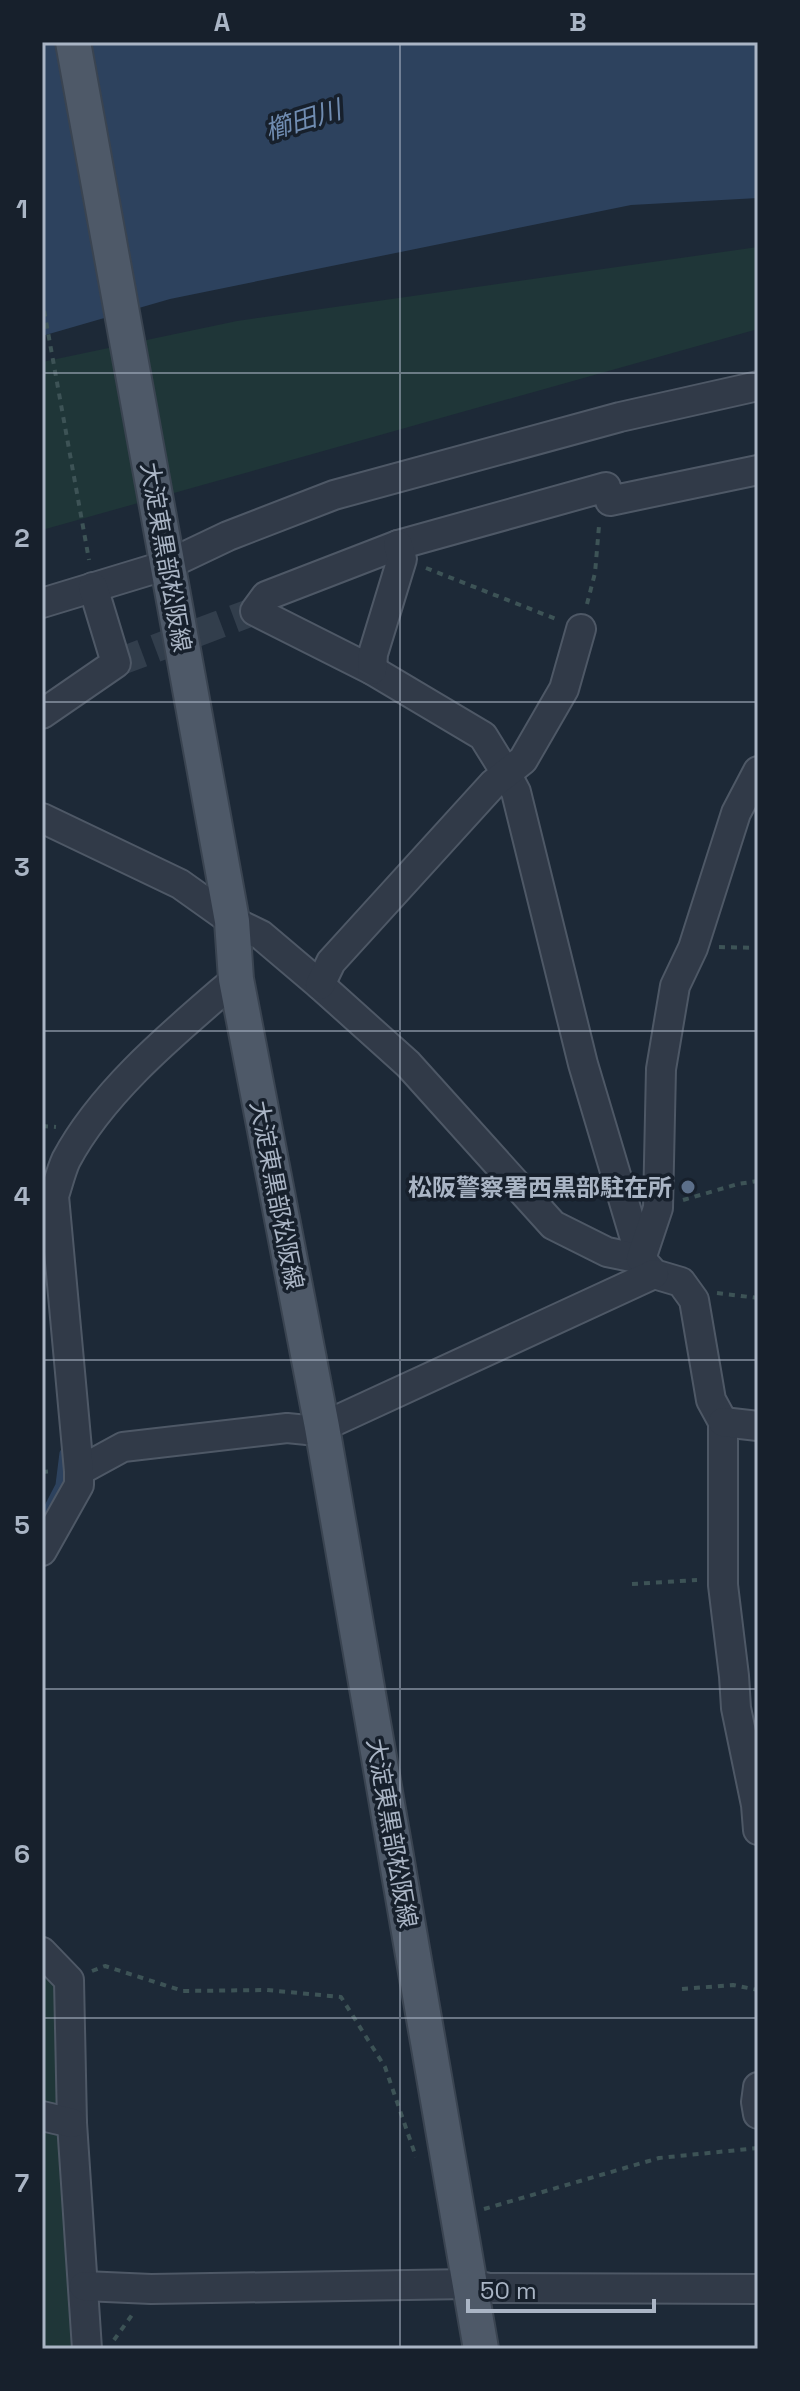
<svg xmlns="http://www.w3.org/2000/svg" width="800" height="2391" font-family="'Space Grotesk','Noto Sans JP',sans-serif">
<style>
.green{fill:#1f3638}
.water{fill:#2d425e}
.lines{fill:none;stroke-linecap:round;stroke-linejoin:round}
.stream{stroke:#2d425e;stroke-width:7}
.minor-tunnel{stroke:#323e4c;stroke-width:28;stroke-dasharray:28 14;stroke-linecap:butt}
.minor-casing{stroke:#4e5866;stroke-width:32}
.major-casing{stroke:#3a4451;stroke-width:38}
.path{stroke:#3d5356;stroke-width:4;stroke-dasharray:6 6;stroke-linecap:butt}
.minor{stroke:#313a48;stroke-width:28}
.major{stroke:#4e5968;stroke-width:34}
.grid{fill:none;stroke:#aab5c5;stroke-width:2;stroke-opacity:0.55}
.service-dot{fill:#5c6f8a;stroke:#17202c;stroke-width:3}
.labels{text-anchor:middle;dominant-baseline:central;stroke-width:7;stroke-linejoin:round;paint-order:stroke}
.street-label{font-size:24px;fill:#aab5c5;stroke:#17202c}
.poi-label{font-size:24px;font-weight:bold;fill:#aab5c5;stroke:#17202c;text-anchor:end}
.water-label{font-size:26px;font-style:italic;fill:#708cb1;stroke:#17202c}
.neatline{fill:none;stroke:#aab5c5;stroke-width:3}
.grid-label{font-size:26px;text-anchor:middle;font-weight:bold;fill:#aab5c5}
</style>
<rect width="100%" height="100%" fill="#1d2937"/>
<!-- green -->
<g class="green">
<polygon points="758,247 758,329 42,530 42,362 237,321"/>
<polygon points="42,1971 55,1984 75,2349 42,2349"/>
</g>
<!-- water -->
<polygon class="water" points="758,42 758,198 631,205 170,299 42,336 42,43"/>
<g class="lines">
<!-- stream -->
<polyline class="stream" points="42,1518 59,1485 63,1453 67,1452"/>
<!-- minor-tunnel -->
<polyline class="minor-tunnel" points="116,663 255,611"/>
<defs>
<g id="minor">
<polyline points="758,470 610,501 606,487 398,545 266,596 255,611 372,670 483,736 506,773 516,792 583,1064 641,1259 654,1274 681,1282 694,1300 711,1400 723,1422 723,1585 734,1676 736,1708 756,1805 758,1830"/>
<polyline points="42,603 167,565 228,536 334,495 620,417 758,386"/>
<polyline points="372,670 373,654 402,559 398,545"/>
<polyline points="42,714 116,663 93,587"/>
<polyline points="42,818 180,884 232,921 261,935 320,985 408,1064 553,1225 607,1252 641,1259"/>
<polyline points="320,985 331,962 493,784 523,760 564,689 581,629"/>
<polyline points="641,1259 658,1208 661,1069 675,986 693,948 736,813 758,771"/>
<polyline points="723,1422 758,1426"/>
<polyline points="79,1471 123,1447 287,1428 307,1430 322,1427 654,1274"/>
<path d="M42,1551L79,1485V1471L54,1196C58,1184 61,1171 66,1160C103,1090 177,1030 236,979"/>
<polyline points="42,1952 69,1980 72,2123 87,2349"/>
<polyline points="758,2087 756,2102 758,2114"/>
<polyline points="42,2116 72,2123"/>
<polyline points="84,2286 151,2289 469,2284 489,2288 758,2289"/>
</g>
<polyline id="major" points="73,42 232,921 236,979 322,1427 481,2349"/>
</defs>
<!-- minor casing -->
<use href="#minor" class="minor-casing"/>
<!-- major casing -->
<use href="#major" class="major-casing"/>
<!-- path -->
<g class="path">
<polyline points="42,299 89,560"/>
<polyline points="426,568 556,619"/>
<polyline points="587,604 595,573 599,526"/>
<polyline points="719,947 758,948"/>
<polyline points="42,1126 56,1127"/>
<polyline points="683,1200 738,1184 758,1181"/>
<polyline points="717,1293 758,1298"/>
<polyline points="42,1472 53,1471"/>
<polyline points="632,1584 697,1580"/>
<polyline points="92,1971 105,1966 183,1991 267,1990 341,1997 385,2067 416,2157"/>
<polyline points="682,1989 733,1985 758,1990"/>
<polyline points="484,2209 659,2158 758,2148"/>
<polyline points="114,2340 132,2315"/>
</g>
<!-- minor -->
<use href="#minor" class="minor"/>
<!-- major -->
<use href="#major" class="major"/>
</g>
<!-- grid -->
<path class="grid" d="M400,42V2349M42,373H758M42,702H758M42,1031H758M42,1360H758M42,1689H758M42,2018H758"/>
<!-- markers -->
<circle class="service-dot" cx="688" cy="1187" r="8"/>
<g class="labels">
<!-- street labels -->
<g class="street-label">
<text transform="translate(166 557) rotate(80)">大淀東黒部松阪線</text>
<text transform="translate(277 1195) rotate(79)">大淀東黒部松阪線</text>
<text transform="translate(392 1833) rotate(80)">大淀東黒部松阪線</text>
</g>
<!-- poi labels -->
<g class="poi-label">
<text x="672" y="1187">松阪警察署西黒部駐在所</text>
</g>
<!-- water labels -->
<g class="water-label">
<text transform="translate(303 120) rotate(-17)">櫛田川</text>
</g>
</g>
<!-- border -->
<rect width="800" height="2391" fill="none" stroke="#17202c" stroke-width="88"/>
<!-- scale -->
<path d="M468 2299v12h186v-12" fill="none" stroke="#aab5c5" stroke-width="4"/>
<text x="480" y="2299" font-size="24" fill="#aab5c5" stroke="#17202c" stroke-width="6" paint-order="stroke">50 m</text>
<rect x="44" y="44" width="712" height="2303" class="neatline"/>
<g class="grid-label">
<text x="222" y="31">A</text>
<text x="578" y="31">B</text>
<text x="22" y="218">1</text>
<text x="22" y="547">2</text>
<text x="22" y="876">3</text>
<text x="22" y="1205">4</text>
<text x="22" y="1534">5</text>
<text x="22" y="1863">6</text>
<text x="22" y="2192">7</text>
</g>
</svg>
